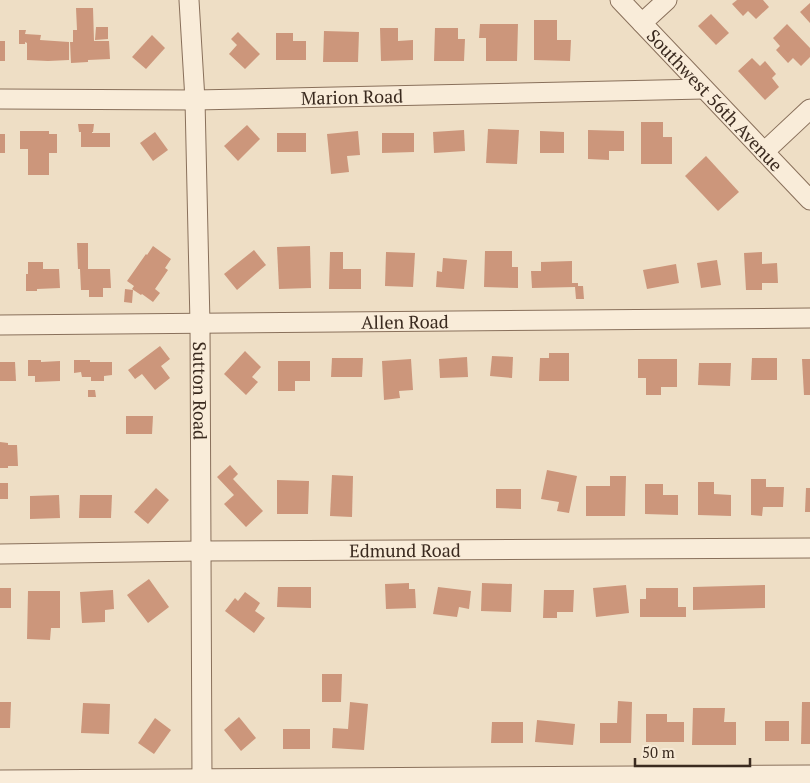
<svg xmlns="http://www.w3.org/2000/svg" width="810" height="783" font-family="'PT Serif',serif">
<style>
.building{fill:#cc967b}
.lines{fill:none;stroke-linecap:round;stroke-linejoin:round}
.minor-casing{stroke:#89705b;stroke-width:21}
.minor{stroke:#f9ecd9;stroke-width:19}
.labels{text-anchor:middle;dominant-baseline:central;stroke-width:4;stroke-linejoin:round;paint-order:stroke}
.street-label{font-size:18px;fill:#3a2a1f;stroke:#f6e9d5}
</style>
<rect width="100%" height="100%" fill="#eedec5"/>
<!-- building -->
<g class="building">
<polygon points="737,0 763,0 769,7 756,19 748,11 743,16 732,4"/>
<polygon points="810,3 810,23 800,12"/>
<polygon points="76,8 93,8 94,41 109,41 110,59 88,60 88,62 71,63 70,42 73,42 73,30 77,30"/>
<polygon points="711,14 729,33 716,45 698,26"/>
<polygon points="534,20 557,20 557,40 571,40 570,61 534,60"/>
<polygon points="480,24 518,24 517,61 486,61 486,38 479,38"/>
<polygon points="787,24 810,48 810,57 801,66 793,58 788,63 776,50 780,46 773,38"/>
<polygon points="96,27 108,27 108,39 95,40"/>
<polygon points="380,28 398,28 398,41 413,40 413,60 381,61"/>
<polygon points="435,28 458,28 458,39 465,39 464,61 434,61"/>
<polygon points="19,30 26,30 25,34 41,35 40,40 69,42 69,60 48,61 27,60 27,43 25,42 25,44 19,44"/>
<polygon points="324,31 359,32 358,62 323,62"/>
<polygon points="238,32 260,54 245,69 229,54 237,45 231,39"/>
<polygon points="276,33 293,33 293,41 306,41 306,60 276,60"/>
<polygon points="152,35 165,48 146,69 132,57"/>
<rect x="0" y="41" width="5" height="20"/>
<polygon points="752,58 760,66 765,61 776,74 772,78 779,87 765,100 738,71"/>
<polygon points="641,122 663,122 663,137 672,137 672,164 641,164"/>
<polygon points="78,124 94,124 93,132 92,132 92,133 110,133 110,147 81,147 81,132 79,132"/>
<polygon points="247,125 260,139 238,161 224,146"/>
<polygon points="488,129 519,130 517,164 486,163"/>
<polygon points="464,130 465,151 434,153 433,132"/>
<polygon points="588,130 624,131 624,151 609,151 609,160 588,159"/>
<polygon points="20,131 49,131 49,134 57,134 57,153 49,153 49,175 28,175 28,149 20,149"/>
<polygon points="358,131 360,155 347,156 349,172 331,174 327,134"/>
<polygon points="540,131 564,132 564,153 540,153"/>
<polygon points="155,132 168,150 153,161 140,143"/>
<rect x="277" y="133" width="29" height="19"/>
<polygon points="382,133 414,133 414,152 382,153"/>
<rect x="0" y="134" width="5" height="19"/>
<polygon points="706,156 739,192 718,211 685,176"/>
<polygon points="77,243 88,243 88,269 110,269 111,288 103,288 103,297 89,297 89,290 81,290 80,269 78,269"/>
<polygon points="153,246 171,259 165,268 168,270 155,289 160,293 153,302 142,294 141,295 132,289 134,286 127,281 146,254 147,255"/>
<polygon points="310,246 311,288 279,289 277,247"/>
<polygon points="254,250 266,265 237,290 224,274"/>
<polygon points="485,251 512,251 512,267 518,267 518,288 484,287"/>
<polygon points="330,252 343,252 343,269 361,269 361,289 329,289"/>
<polygon points="386,252 415,253 413,287 385,286"/>
<polygon points="762,252 762,264 777,263 778,283 762,283 762,290 746,290 744,253"/>
<polygon points="443,258 467,260 464,289 436,287 437,271 442,272"/>
<polygon points="717,260 721,285 701,288 697,263"/>
<polygon points="572,261 572,283 578,283 578,286 583,286 584,299 576,299 575,287 532,288 531,271 541,271 541,262"/>
<polygon points="28,262 43,262 43,269 59,269 60,288 37,289 37,291 26,291 26,274 28,274"/>
<polygon points="676,264 679,283 647,289 643,270"/>
<polygon points="125,289 133,290 132,303 124,302"/>
<polygon points="160,346 170,359 161,366 170,378 155,390 142,374 135,379 128,370"/>
<polygon points="245,351 261,367 252,377 258,382 246,395 224,374"/>
<polygon points="549,353 569,353 569,381 539,381 540,358 549,358"/>
<polygon points="492,356 513,357 512,378 490,376"/>
<polygon points="467,357 468,377 440,378 439,359"/>
<polygon points="332,358 363,358 362,377 331,377"/>
<polygon points="752,358 777,358 777,380 751,380"/>
<polygon points="411,359 413,390 399,391 400,398 384,400 382,361"/>
<polygon points="638,359 677,359 677,387 661,387 661,395 646,395 646,378 638,378"/>
<polygon points="802,359 810,359 810,395 804,395"/>
<polygon points="28,360 41,360 41,362 60,361 60,381 35,382 35,376 28,376"/>
<polygon points="74,360 90,360 90,362 112,362 112,375 104,376 104,381 91,381 91,377 82,377 81,372 74,373"/>
<polygon points="278,361 310,361 310,381 295,381 295,391 278,391"/>
<polygon points="0,362 15,362 16,381 0,381"/>
<polygon points="699,363 731,363 730,386 698,385"/>
<polygon points="88,390 95,390 96,397 88,397"/>
<polygon points="126,416 153,416 152,434 126,434"/>
<polygon points="0,442 8,443 8,445 17,445 18,466 8,466 8,468 0,468"/>
<polygon points="230,465 238,474 233,479 263,511 246,527 224,504 234,495 217,477"/>
<polygon points="547,470 577,476 569,513 557,511 559,502 541,499"/>
<polygon points="332,475 353,476 352,517 330,516"/>
<polygon points="610,476 626,476 625,516 586,516 586,486 610,486"/>
<polygon points="751,479 766,479 766,487 784,487 783,507 763,507 762,516 751,515"/>
<polygon points="277,480 309,481 308,514 277,514"/>
<polygon points="698,482 714,482 714,494 731,495 731,516 698,515"/>
<rect x="0" y="483" width="8" height="16"/>
<polygon points="645,484 663,484 663,495 678,495 678,515 645,514"/>
<polygon points="156,488 169,500 148,524 134,512"/>
<polygon points="806,488 810,488 810,512 805,512"/>
<polygon points="496,489 521,489 521,509 496,508"/>
<polygon points="59,495 60,518 30,519 30,496"/>
<polygon points="80,495 112,495 111,518 79,518"/>
<polygon points="149,579 169,607 148,623 127,595"/>
<polygon points="409,583 409,589 415,589 416,608 386,609 385,584"/>
<polygon points="482,583 512,584 511,612 481,611"/>
<polygon points="626,585 629,613 596,617 593,588"/>
<polygon points="765,585 765,608 693,610 693,587"/>
<polygon points="278,587 311,587 311,608 277,607"/>
<polygon points="438,587 471,591 469,609 459,607 457,617 433,614"/>
<rect x="0" y="588" width="11" height="20"/>
<polygon points="646,588 678,588 678,607 686,607 686,617 640,617 640,599 646,599"/>
<polygon points="113,590 114,609 105,610 105,622 82,623 80,592"/>
<polygon points="544,590 574,590 573,612 557,612 557,618 543,618"/>
<polygon points="28,591 60,591 60,628 51,628 50,640 27,639"/>
<polygon points="245,592 260,603 255,611 265,618 254,633 225,611 235,598 238,601"/>
<polygon points="322,674 342,674 341,702 322,702"/>
<polygon points="618,701 632,702 631,743 600,743 600,723 617,723"/>
<polygon points="0,702 11,702 10,728 0,728"/>
<polygon points="350,702 368,704 364,750 332,748 333,728 348,729"/>
<polygon points="802,702 810,702 810,744 801,744"/>
<polygon points="83,703 110,704 109,734 81,733"/>
<polygon points="693,708 725,708 724,722 736,722 736,745 692,745"/>
<polygon points="646,714 667,714 667,722 684,722 684,742 646,742"/>
<polygon points="239,717 256,738 241,751 224,730"/>
<polygon points="155,718 171,730 154,754 138,743"/>
<polygon points="537,720 575,724 573,745 535,742"/>
<rect x="765" y="721" width="24" height="20"/>
<polygon points="492,722 523,722 523,743 491,743"/>
<rect x="283" y="729" width="27" height="20"/>
</g>
<g class="lines">
<defs>
<g id="minor">
<path id="s1" d="M189,0L195,100L200,324L202,783"/>
<path id="s2" d="M620,0L810,200"/>
<polyline points="642,23 667,0"/>
<path id="s3" d="M0,99L195,100L704,89"/>
<polyline points="764,152 810,109"/>
<path id="s4" d="M0,325L810,318"/>
<path id="s5" d="M0,554L201,551L810,548"/>
<polyline points="0,780 810,775"/>
</g>
</defs>
<!-- minor casing -->
<use href="#minor" class="minor-casing"/>
<!-- minor -->
<use href="#minor" class="minor"/>
</g>
<g class="labels">
<!-- street labels -->
<g class="street-label">
<text stroke="none"><textPath href="#s3" startOffset="352">Marion Road</textPath></text>
<text stroke="none"><textPath href="#s2" startOffset="138">Southwest 56th Avenue</textPath></text>
<text stroke="none"><textPath href="#s4" startOffset="405">Allen Road</textPath></text>
<text stroke="none"><textPath href="#s1" startOffset="391">Sutton Road</textPath></text>
<text stroke="none"><textPath href="#s5" startOffset="405">Edmund Road</textPath></text>
</g>
</g>
<!-- scale -->
<path d="M635 758v8h115v-8" fill="none" stroke="#3a2a1f" stroke-width="2.5"/>
<text x="642" y="758" font-size="15" fill="#3a2a1f" stroke="#f6e9d5" stroke-width="4" paint-order="stroke">50 m</text>
</svg>
